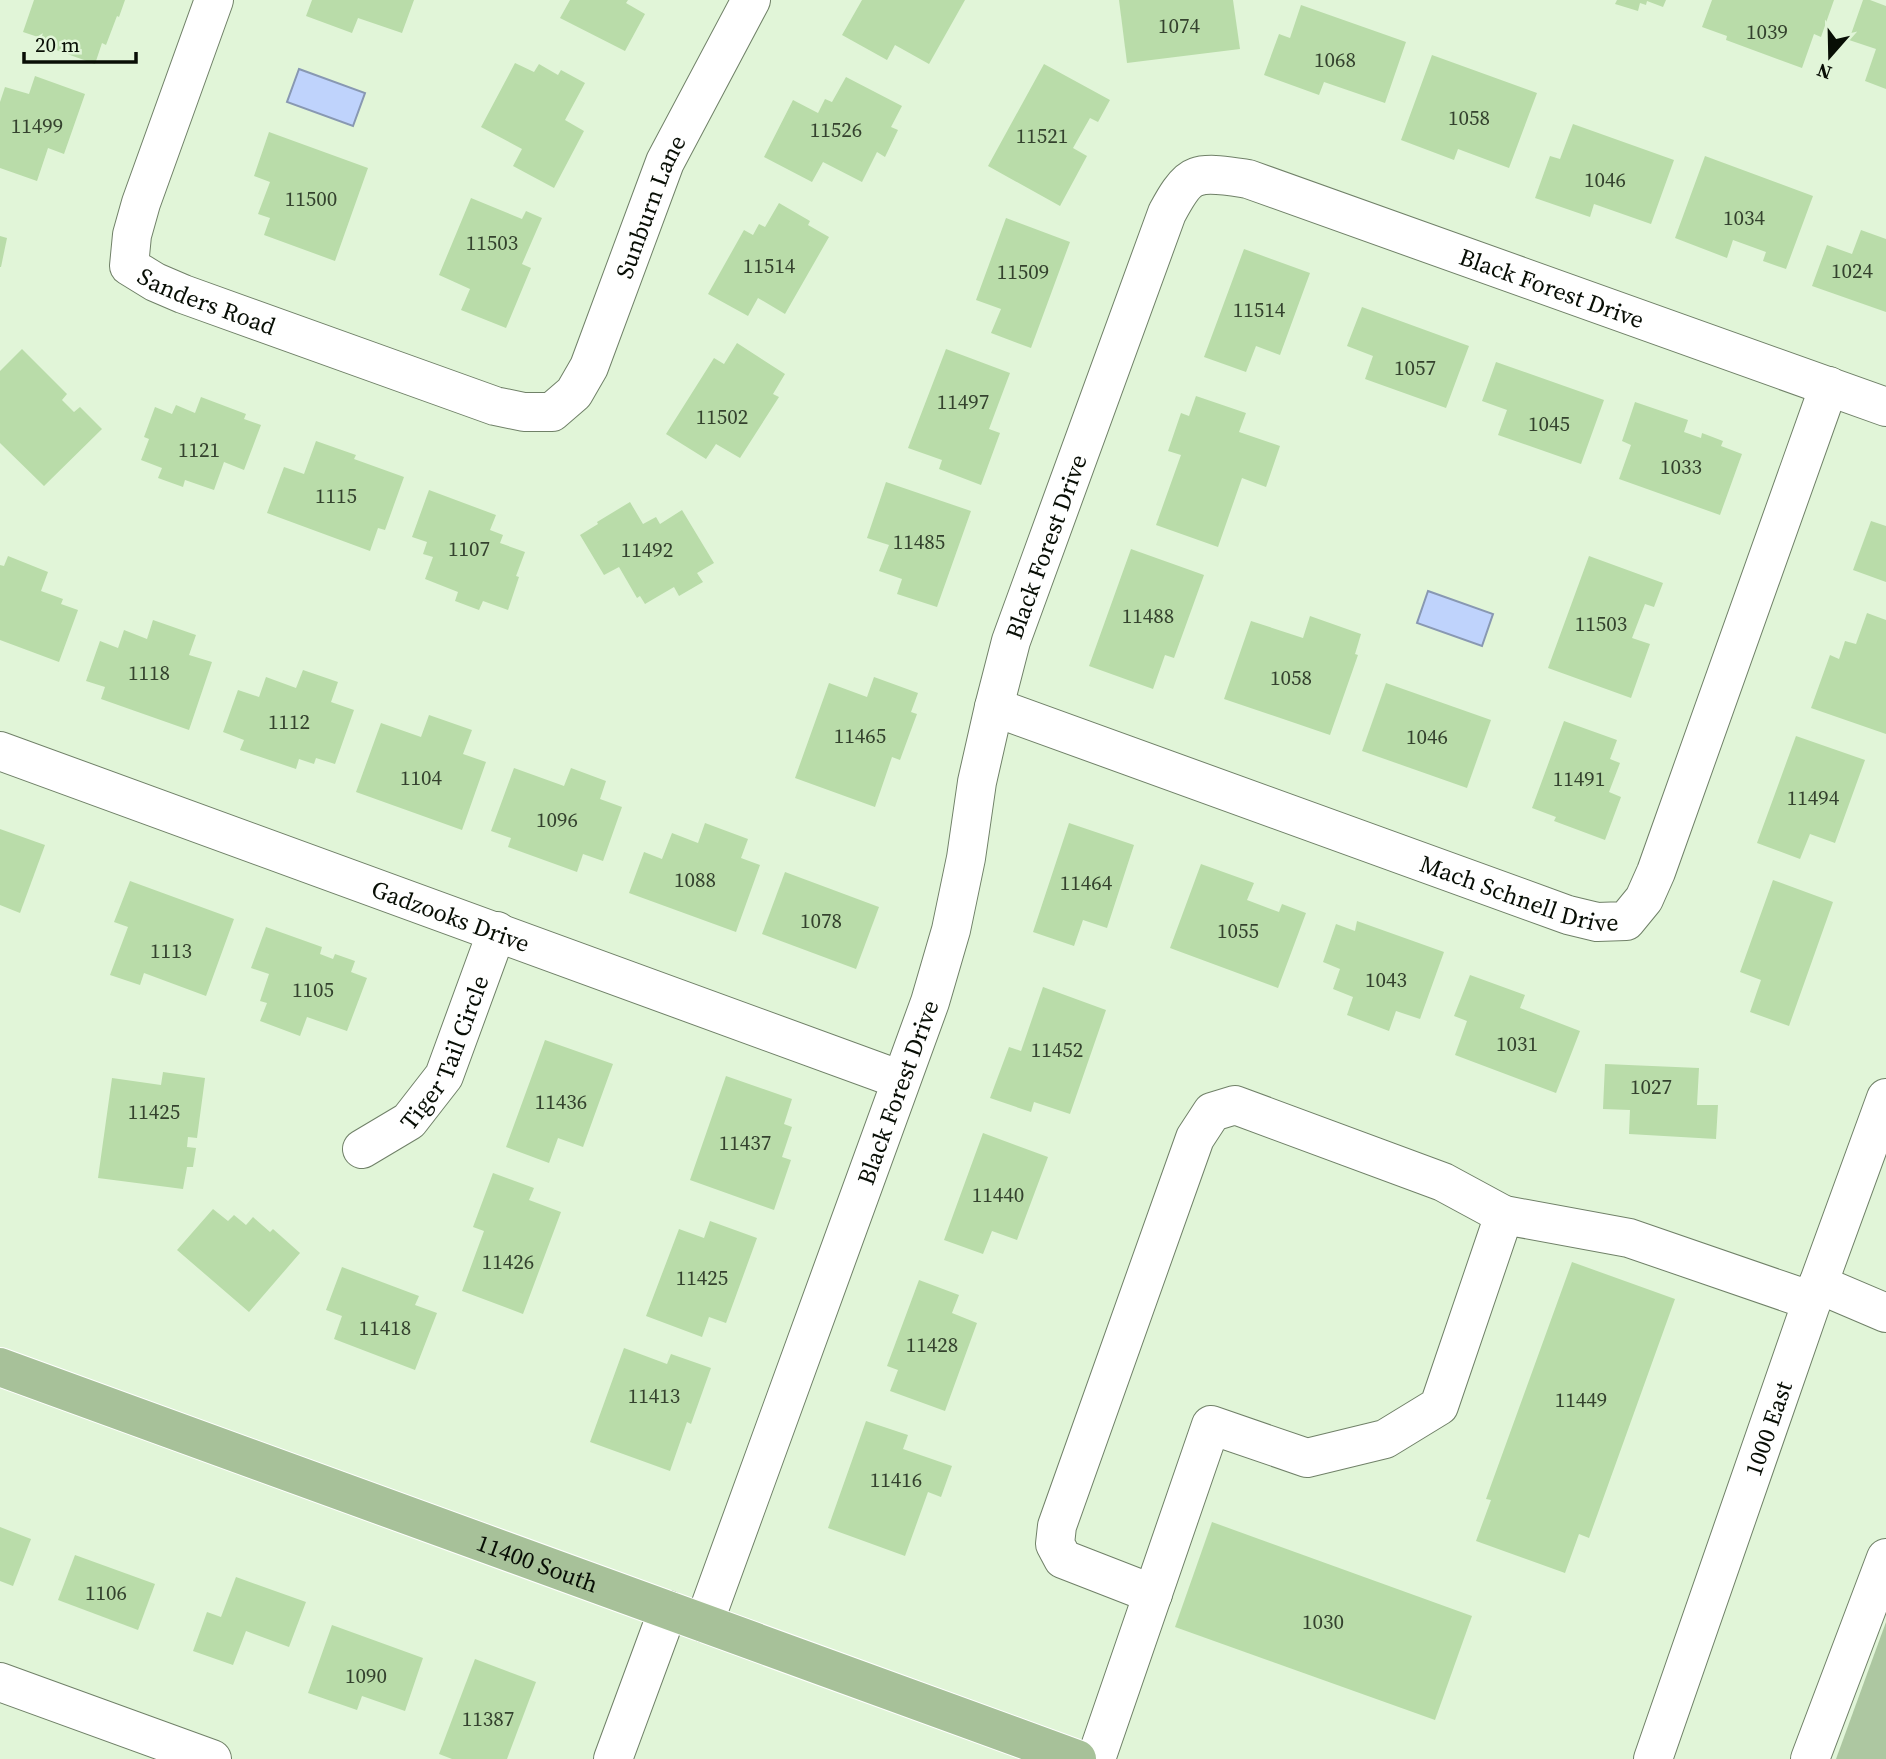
<svg xmlns="http://www.w3.org/2000/svg" width="1886" height="1759" font-family="'Source Serif 4',serif">
<style>
.green{fill:#adc7a1}
.water{fill:#bfd3fc;stroke:#8898b2;stroke-width:2}
.building{fill:#b9dca9}
.lines{fill:none;stroke-linecap:round;stroke-linejoin:round}
.minor-casing{stroke:#708168;stroke-width:40}
.major-casing{stroke:#fff;stroke-width:40}
.minor{stroke:#fff;stroke-width:38}
.major{stroke:#a7c199;stroke-width:38}
.labels{text-anchor:middle;dominant-baseline:central;stroke-width:5;stroke-linejoin:round;paint-order:stroke}
.number-label{font-size:21px;fill:#34422e}
.street-label{font-size:24px;fill:#080e05;stroke:#e1f5d8}
</style>
<rect width="100%" height="100%" fill="#e1f5d8"/>
<!-- green -->
<polygon class="green" points="1886,1622 1886,1759 1836,1759"/>
<!-- water -->
<g class="water">
<polygon points="299,69 365,93 353,126 287,102"/>
<polygon points="1428,591 1493,614 1482,646 1417,623"/>
</g>
<!-- building -->
<g class="building">
<polygon points="34,0 125,0 119,17 117,16 106,45 102,43 95,64 48,47 50,41 23,32"/>
<polygon points="312,0 414,0 402,33 358,18 352,33 306,16"/>
<polygon points="570,0 628,0 626,3 645,14 625,51 560,18"/>
<polygon points="862,0 965,0 929,64 895,45 887,60 842,35"/>
<polygon points="1119,0 1233,0 1240,49 1127,63"/>
<polygon points="1617,0 1666,0 1663,7 1647,1 1646,5 1640,3 1638,11 1615,4"/>
<polygon points="1712,0 1834,0 1821,37 1814,34 1802,68 1726,40 1727,36 1702,27"/>
<polygon points="1863,0 1870,0 1886,6 1886,89 1865,81 1876,49 1849,40"/>
<polygon points="1301,5 1406,42 1385,103 1324,82 1319,95 1264,75 1279,34 1290,38"/>
<polygon points="1432,55 1537,93 1509,168 1458,149 1454,160 1401,140"/>
<polygon points="515,63 534,72 539,64 558,75 561,70 585,83 565,120 584,131 554,188 513,166 522,149 481,127"/>
<polygon points="1044,64 1110,100 1098,122 1090,118 1073,148 1087,156 1060,206 988,166"/>
<polygon points="35,76 85,94 64,154 48,148 37,181 0,168 0,102 5,87 29,94"/>
<polygon points="846,77 902,106 891,127 898,130 885,157 877,152 862,182 823,162 812,182 764,157 793,100 818,113 825,99 832,102"/>
<polygon points="1573,124 1674,160 1651,224 1594,204 1590,217 1535,198 1550,156 1560,159"/>
<polygon points="269,132 368,168 335,261 264,235 270,218 258,214 270,182 254,176"/>
<polygon points="1705,156 1813,196 1786,269 1763,261 1766,252 1733,240 1727,258 1675,238"/>
<polygon points="471,198 522,219 526,211 542,218 522,264 531,268 506,328 461,310 470,289 439,275"/>
<polygon points="779,203 810,221 808,225 829,237 785,314 758,298 748,316 708,294 744,230 753,235 759,224 765,227"/>
<polygon points="1006,218 1070,242 1031,348 991,333 1001,309 976,300"/>
<polygon points="1861,230 1886,239 1886,312 1812,286 1827,245 1852,254"/>
<polygon points="0,236 7,238 1,267 0,267"/>
<polygon points="1244,249 1310,273 1280,355 1256,346 1246,372 1204,357"/>
<polygon points="1362,307 1469,346 1446,408 1365,379 1373,356 1347,346"/>
<polygon points="737,343 785,374 773,394 779,397 740,458 716,444 706,459 666,434 714,358 724,364"/>
<polygon points="22,349 67,394 62,400 74,412 80,407 102,429 44,486 0,443 0,371"/>
<polygon points="946,349 1010,373 989,429 1000,433 981,485 939,469 942,460 908,448"/>
<polygon points="1496,362 1604,400 1581,464 1498,435 1507,410 1482,401"/>
<polygon points="1196,396 1246,413 1239,432 1280,446 1266,487 1242,478 1218,547 1156,525 1181,455 1168,451 1181,413 1189,416"/>
<polygon points="201,397 246,414 244,419 261,425 244,470 224,462 214,490 185,480 183,487 158,478 162,468 141,460 149,439 144,437 155,407 172,414 176,405 195,413"/>
<polygon points="1635,402 1688,420 1684,432 1701,438 1702,433 1723,441 1721,446 1742,454 1720,515 1619,479 1631,445 1622,441"/>
<polygon points="316,441 356,455 354,459 404,477 385,530 378,528 370,551 267,513 284,467 304,474"/>
<polygon points="886,482 971,511 937,607 897,594 902,579 879,571 889,545 867,538"/>
<polygon points="429,490 496,515 490,530 503,535 500,543 525,552 516,576 519,577 508,610 483,601 479,610 455,601 458,592 425,579 433,557 423,554 427,542 412,537"/>
<polygon points="630,502 643,524 656,517 660,524 682,510 714,563 697,573 703,582 679,596 674,587 645,604 640,596 637,598 619,567 604,575 580,535 598,524 597,522"/>
<polygon points="1871,521 1886,526 1886,582 1853,570"/>
<polygon points="1131,549 1204,575 1174,658 1165,655 1153,689 1089,666"/>
<polygon points="8,556 48,572 41,591 63,599 61,604 78,610 59,662 0,640 0,565 4,566"/>
<polygon points="1589,556 1663,583 1654,607 1645,604 1632,638 1650,644 1631,698 1548,668"/>
<polygon points="1867,613 1886,620 1886,734 1811,708 1830,655 1839,659 1845,641 1856,644"/>
<polygon points="1310,616 1361,634 1355,654 1358,655 1330,735 1224,699 1251,621 1303,638"/>
<polygon points="153,620 196,635 189,655 212,662 189,730 101,699 105,687 86,681 100,641 118,648 124,630 147,639"/>
<polygon points="303,670 338,682 331,702 354,710 335,764 316,758 314,764 299,759 296,769 240,750 244,740 223,732 238,690 259,697 266,677 296,688"/>
<polygon points="874,677 918,693 911,712 917,714 900,760 892,757 875,807 795,778 829,683 867,697"/>
<polygon points="1386,683 1491,720 1467,788 1362,751"/>
<polygon points="429,715 472,730 463,754 486,762 462,830 356,792 381,723 421,737"/>
<polygon points="1564,721 1617,740 1610,759 1620,763 1609,792 1621,797 1605,840 1554,821 1556,817 1532,808"/>
<polygon points="1796,736 1865,760 1835,843 1810,834 1800,859 1757,843"/>
<polygon points="514,768 564,786 571,768 606,781 600,799 622,807 603,861 583,854 577,872 508,847 511,838 491,831"/>
<polygon points="705,823 748,839 741,858 760,865 736,932 629,893 644,852 662,859 672,833 698,843"/>
<polygon points="1069,823 1134,845 1107,928 1083,920 1074,946 1033,932"/>
<polygon points="0,829 45,845 20,913 0,905"/>
<polygon points="1201,864 1254,883 1247,900 1279,912 1282,904 1306,913 1278,988 1170,948"/>
<polygon points="785,872 879,907 856,969 762,934"/>
<polygon points="1773,880 1833,902 1789,1026 1750,1012 1761,980 1740,972"/>
<polygon points="130,881 234,919 206,996 144,973 140,985 110,975 128,927 114,922"/>
<polygon points="1357,921 1444,952 1420,1019 1396,1011 1389,1031 1347,1015 1353,997 1333,989 1340,969 1323,962 1336,924 1355,931"/>
<polygon points="266,927 322,947 320,954 333,959 335,954 355,961 351,972 367,978 347,1031 307,1017 300,1036 260,1021 267,1003 260,1001 269,974 251,968"/>
<polygon points="1470,975 1525,995 1520,1008 1580,1031 1556,1093 1455,1055 1467,1021 1454,1016"/>
<polygon points="1043,987 1106,1010 1070,1114 1034,1102 1031,1112 990,1098 1009,1047 1021,1051"/>
<polygon points="545,1040 613,1064 583,1147 558,1138 549,1163 506,1147"/>
<polygon points="1605,1064 1699,1068 1697,1105 1718,1105 1716,1139 1629,1134 1630,1110 1603,1109"/>
<polygon points="163,1072 205,1078 197,1138 188,1137 187,1147 196,1148 193,1167 187,1167 183,1189 98,1178 112,1078 161,1085"/>
<polygon points="726,1076 792,1099 784,1124 792,1127 782,1157 791,1160 774,1210 690,1180"/>
<polygon points="983,1133 1048,1157 1017,1240 992,1231 983,1254 944,1240"/>
<polygon points="493,1173 534,1188 529,1200 561,1212 523,1314 462,1291 484,1231 473,1227"/>
<polygon points="213,1209 228,1221 234,1215 246,1225 253,1217 270,1232 273,1229 300,1253 249,1312 177,1250"/>
<polygon points="710,1221 757,1238 726,1323 709,1317 702,1337 646,1316 679,1229 704,1238"/>
<polygon points="1572,1262 1675,1299 1589,1538 1579,1534 1565,1573 1476,1541 1491,1500 1486,1499"/>
<polygon points="342,1267 419,1296 415,1305 437,1313 415,1370 334,1339 342,1316 326,1310"/>
<polygon points="919,1280 959,1295 952,1313 977,1323 945,1411 890,1391 898,1370 887,1366"/>
<polygon points="624,1348 667,1364 671,1354 711,1368 691,1424 687,1422 670,1471 590,1442"/>
<polygon points="866,1421 908,1435 903,1449 952,1466 941,1497 928,1492 905,1556 828,1528"/>
<polygon points="1212,1522 1472,1616 1435,1720 1175,1627"/>
<polygon points="0,1527 31,1539 13,1586 0,1581"/>
<polygon points="75,1555 155,1584 138,1630 58,1600"/>
<polygon points="236,1577 306,1602 289,1647 246,1631 233,1665 193,1651 207,1612 221,1617"/>
<polygon points="332,1625 423,1658 405,1711 362,1696 357,1710 308,1693"/>
<polygon points="475,1659 536,1682 507,1759 452,1759 439,1754"/>
</g>
<g class="lines">
<defs>
<g id="minor">
<path id="s1" d="M214,0L141,203L132,235L129,266L155,282L183,294L495,406L524,412H552L574,393L589,367L665,162L751,0"/>
<path id="s2" d="M994,707L1568,915L1597,922L1626,921L1644,899L1656,872L1829,386"/>
<path id="s3" d="M0,751L901,1080"/>
<path id="s4" d="M362,1149L409,1121L444,1076L497,931"/>
<polyline points="1818,1284 1886,1313"/>
<polyline points="1153,1594 1063,1559 1055,1544 1057,1526 1195,1138 1212,1112 1235,1105 1443,1182 1504,1215"/>
<path id="s5" d="M704,1623L930,1002L951,930L966,858L977,782L994,707L1011,641L1167,213C1173,202 1184,181 1196,177C1209,172 1235,177 1248,179L1886,407"/>
<polyline points="0,1682 212,1759"/>
<polyline points="613,1759 668,1610"/>
<polyline points="1096,1759 1211,1425 1307,1458 1385,1439 1439,1406 1504,1215 1629,1238 1812,1301"/>
<path id="s6" d="M1653,1759L1812,1301L1886,1098"/>
<polyline points="1810,1759 1886,1558"/>
</g>
<g id="major">
<path id="s7" d="M0,1367L1077,1759"/>
</g>
</defs>
<!-- minor casing -->
<use href="#minor" class="minor-casing"/>
<!-- major casing -->
<use href="#major" class="major-casing"/>
<!-- minor -->
<use href="#minor" class="minor"/>
<!-- major -->
<use href="#major" class="major"/>
</g>
<g class="labels">
<!-- number labels -->
<g class="number-label">
<text x="1179" y="25">1074</text>
<text x="1767" y="31">1039</text>
<text x="1335" y="59">1068</text>
<text x="1469" y="117">1058</text>
<text x="37" y="125">11499</text>
<text x="836" y="129">11526</text>
<text x="1042" y="135">11521</text>
<text x="1605" y="179">1046</text>
<text x="311" y="198">11500</text>
<text x="1744" y="217">1034</text>
<text x="492" y="242">11503</text>
<text x="769" y="265">11514</text>
<text x="1852" y="270">1024</text>
<text x="1023" y="271">11509</text>
<text x="1259" y="309">11514</text>
<text x="1415" y="367">1057</text>
<text x="963" y="401">11497</text>
<text x="722" y="416">11502</text>
<text x="1549" y="423">1045</text>
<text x="199" y="449">1121</text>
<text x="1681" y="466">1033</text>
<text x="336" y="495">1115</text>
<text x="919" y="541">11485</text>
<text x="469" y="548">1107</text>
<text x="647" y="549">11492</text>
<text x="1148" y="615">11488</text>
<text x="1601" y="623">11503</text>
<text x="149" y="672">1118</text>
<text x="1291" y="677">1058</text>
<text x="289" y="721">1112</text>
<text x="860" y="735">11465</text>
<text x="1427" y="736">1046</text>
<text x="421" y="777">1104</text>
<text x="1579" y="778">11491</text>
<text x="1813" y="797">11494</text>
<text x="557" y="819">1096</text>
<text x="695" y="879">1088</text>
<text x="1086" y="882">11464</text>
<text x="821" y="920">1078</text>
<text x="1238" y="930">1055</text>
<text x="171" y="950">1113</text>
<text x="1386" y="979">1043</text>
<text x="313" y="989">1105</text>
<text x="1517" y="1043">1031</text>
<text x="1057" y="1049">11452</text>
<text x="1651" y="1086">1027</text>
<text x="561" y="1101">11436</text>
<text x="154" y="1111">11425</text>
<text x="745" y="1142">11437</text>
<text x="998" y="1194">11440</text>
<text x="508" y="1261">11426</text>
<text x="702" y="1277">11425</text>
<text x="385" y="1327">11418</text>
<text x="932" y="1344">11428</text>
<text x="654" y="1395">11413</text>
<text x="1581" y="1399">11449</text>
<text x="896" y="1479">11416</text>
<text x="106" y="1592">1106</text>
<text x="1323" y="1621">1030</text>
<text x="366" y="1675">1090</text>
<text x="488" y="1718">11387</text>
</g>
<!-- street labels -->
<g class="street-label">
<text stroke="none"><textPath href="#s1" startOffset="961">Sunburn Lane</textPath></text>
<text stroke="none"><textPath href="#s5" startOffset="1909">Black Forest Drive</textPath></text>
<text stroke="none"><textPath href="#s1" startOffset="366">Sanders Road</textPath></text>
<text stroke="none"><textPath href="#s5" startOffset="1132">Black Forest Drive</textPath></text>
<text stroke="none"><textPath href="#s2" startOffset="558">Mach Schnell Drive</textPath></text>
<text stroke="none"><textPath href="#s3" startOffset="480">Gadzooks Drive</textPath></text>
<text stroke="none"><textPath href="#s4" startOffset="133">Tiger Tail Circle</textPath></text>
<text stroke="none"><textPath href="#s5" startOffset="565">Black Forest Drive</textPath></text>
<text stroke="none"><textPath href="#s6" startOffset="350">1000 East</textPath></text>
<text stroke="none"><textPath href="#s7" startOffset="572">11400 South</textPath></text>
</g>
</g>
<!-- north arrow -->
<g transform="translate(1830 56) rotate(200)" stroke="#e1f5d8" stroke-width="5" paint-order="stroke">
<path d="M0-5L12 26L0 18L-12 26Z" fill="#080e05"/>
<text y="-10" font-size="19" font-weight="bold" text-anchor="middle" fill="#080e05">N</text>
</g>
<!-- scale -->
<path d="M24 52v10h112v-10" fill="none" stroke="#080e05" stroke-width="3.5"/>
<text x="35" y="52" font-size="21" fill="#080e05" stroke="#e1f5d8" stroke-width="5" paint-order="stroke">20 m</text>
</svg>
